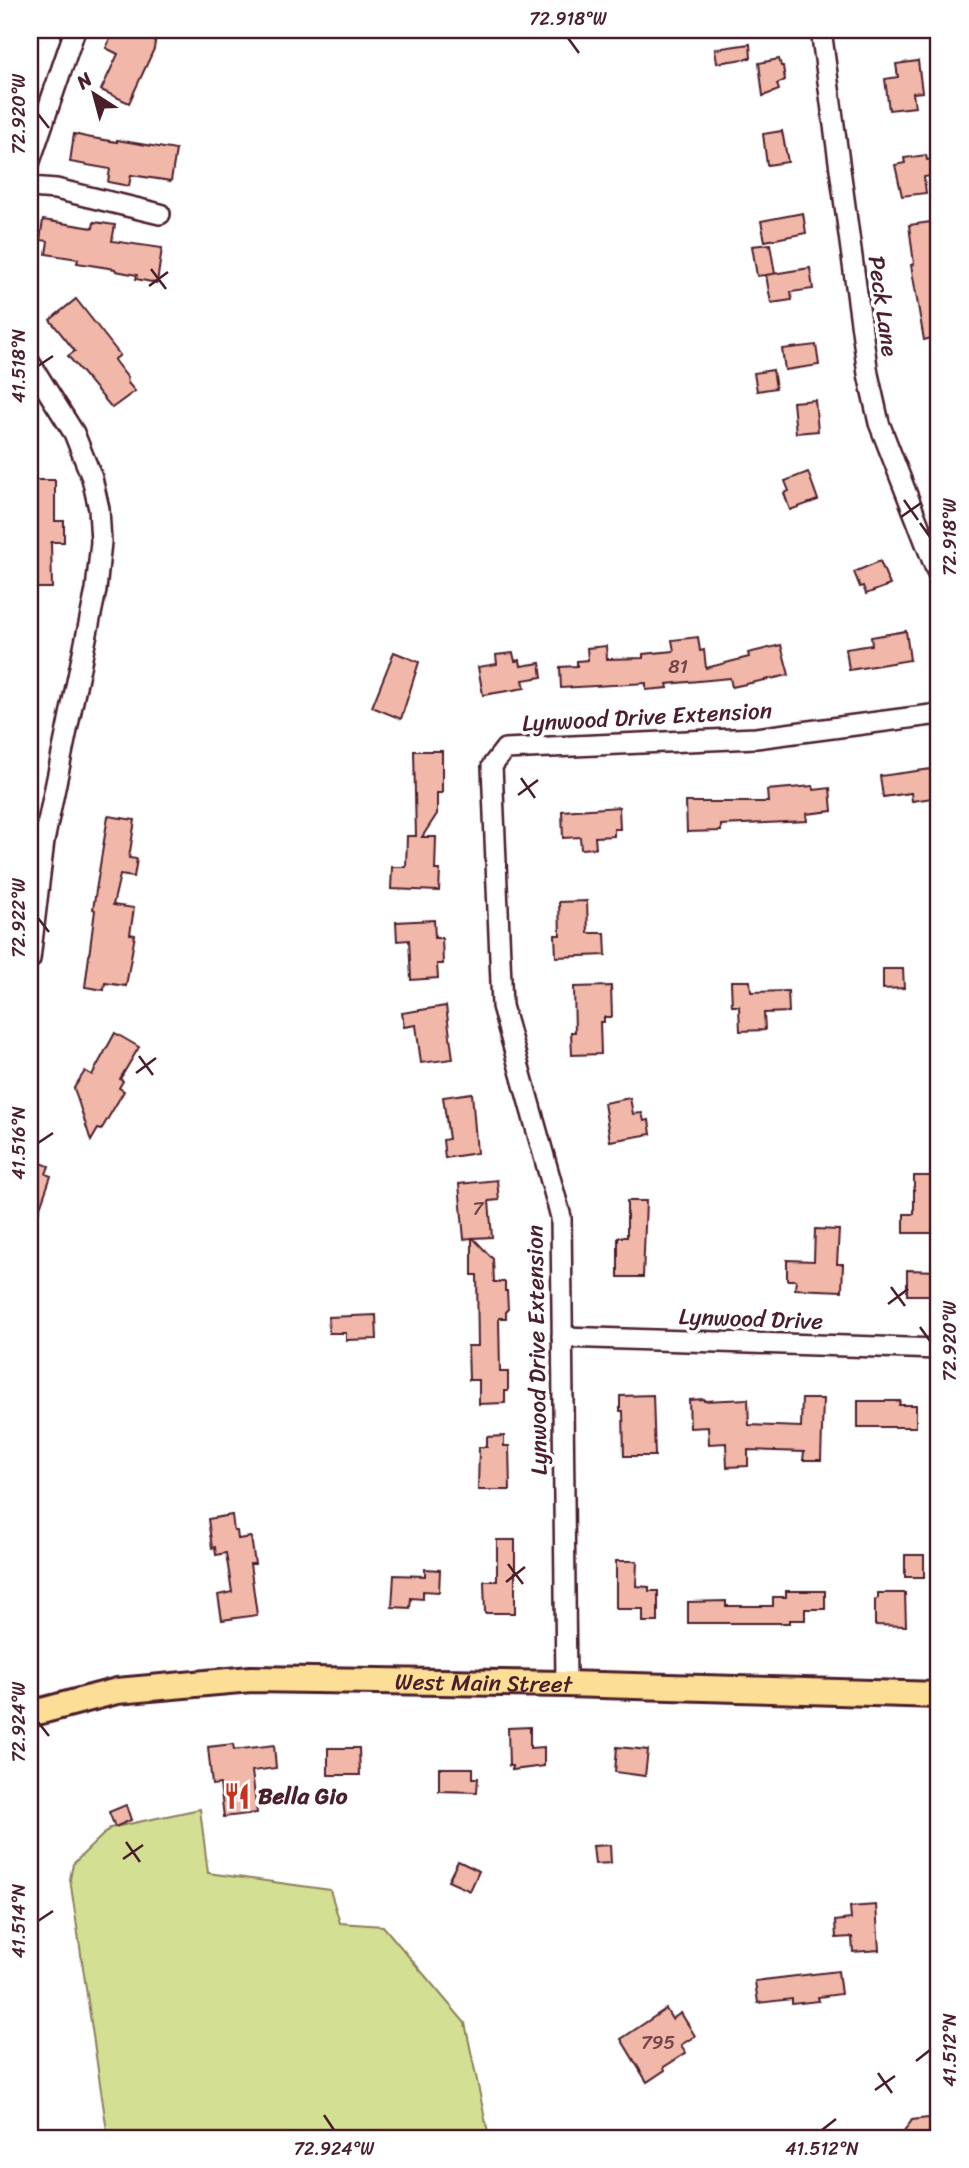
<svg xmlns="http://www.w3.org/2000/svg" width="969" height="2168" font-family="Sriracha,sans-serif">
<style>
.green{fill:#d3df92;stroke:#8e7f5e;stroke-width:2}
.building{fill:#f1b8aa;stroke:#4a1f2b;stroke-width:2}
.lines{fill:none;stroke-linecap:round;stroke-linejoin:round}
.minor-casing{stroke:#4a1f2b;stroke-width:24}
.major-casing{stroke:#4a1f2b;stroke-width:30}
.minor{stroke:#fff;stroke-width:19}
.major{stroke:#fcde96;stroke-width:24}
.ticks{fill:none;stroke:#4a1f2b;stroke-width:2.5}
.labels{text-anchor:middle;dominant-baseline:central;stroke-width:7;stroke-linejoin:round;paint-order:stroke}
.number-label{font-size:19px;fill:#74454b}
.street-label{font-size:23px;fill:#4a1f2b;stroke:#fff}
.poi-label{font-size:23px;font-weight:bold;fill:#4a1f2b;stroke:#fff;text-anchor:start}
.neatline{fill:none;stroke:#4a1f2b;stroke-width:2.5}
.ticks-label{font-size:18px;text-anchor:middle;fill:#4a1f2b}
</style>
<rect width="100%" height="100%" fill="#fff"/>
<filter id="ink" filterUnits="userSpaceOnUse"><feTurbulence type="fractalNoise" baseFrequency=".0143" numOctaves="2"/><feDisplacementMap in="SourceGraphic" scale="14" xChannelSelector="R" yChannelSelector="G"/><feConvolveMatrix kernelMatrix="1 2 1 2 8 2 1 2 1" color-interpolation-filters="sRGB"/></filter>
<g filter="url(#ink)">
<!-- green -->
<polygon class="green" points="200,1809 208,1873 330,1890 340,1923 383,1926 465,2023 489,2138 108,2138 70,1879 73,1864 110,1828"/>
<!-- building -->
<g class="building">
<polygon points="114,30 129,36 132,30 157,30 154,49 129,103 101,90 118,54 106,48"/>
<polygon points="750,44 751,58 717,63 715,49"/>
<polygon points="779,59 781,66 783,66 785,80 777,84 779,90 763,96 759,63"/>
<polygon points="918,61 922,92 913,93 915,107 889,110 885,79 898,77 896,64"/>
<polygon points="782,131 788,162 767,165 763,134"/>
<polygon points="74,134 86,137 117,142 117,140 176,150 171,181 131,175 129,186 108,182 110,169 70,162"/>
<polygon points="926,155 927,160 935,159 937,175 924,177 926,193 902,196 895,165 905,163 904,158"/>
<polygon points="803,213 806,233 765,241 761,221"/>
<polygon points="43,220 93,228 94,222 115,225 112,241 162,248 157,283 136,279 137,275 116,271 115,269 77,263 78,259 46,254 48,241 40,240"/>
<polygon points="931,222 931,228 935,227 938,247 934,248 939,288 939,336 924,340 911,265 914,264 909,225"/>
<polygon points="770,244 775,274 757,276 752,246"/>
<polygon points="810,268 813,289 791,292 792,300 771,303 766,275"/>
<polygon points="76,299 120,355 114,360 127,377 128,383 135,391 112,408 68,356 75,351 50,320"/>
<polygon points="816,345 819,365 785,370 782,349"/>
<polygon points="773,370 776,388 757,391 754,373"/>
<polygon points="815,400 818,431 796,433 793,402"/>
<polygon points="808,472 818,500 790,510 784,493 789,491 785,481"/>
<polygon points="30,480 55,480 55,521 64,521 64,542 51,542 52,588 30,588"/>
<polygon points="880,561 890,585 866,594 863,586 860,587 854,572"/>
<polygon points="906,631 910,660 849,670 846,649 872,645 871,637"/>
<polygon points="698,637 700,651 704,650 706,668 749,657 748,653 781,645 789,675 732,687 730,678 667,684 668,688 646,690 646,683 561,688 560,667 577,666 577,661 588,660 587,648 606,646 607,659 643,658 643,654 674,651 672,640"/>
<polygon points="394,652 419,662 401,719 372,707"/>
<polygon points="513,653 515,661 520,660 521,666 540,663 542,677 523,680 525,688 483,695 478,667 497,664 496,655"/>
<polygon points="414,751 442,751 442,793 437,793 437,814 422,837 436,837 435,870 440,870 439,891 391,889 392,867 406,867 407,836 416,836"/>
<polygon points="939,768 939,797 912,801 911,793 883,797 880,776"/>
<polygon points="813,786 814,790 830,788 832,811 806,814 807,821 721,825 721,831 687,832 686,802 768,802 767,790"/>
<polygon points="619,807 620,829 614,829 614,836 595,837 596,848 581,849 580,837 563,838 562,811"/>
<polygon points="108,816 135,820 129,858 137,859 134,877 120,875 113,905 134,908 130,934 135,935 126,986 105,983 104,990 85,987 95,910 93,909"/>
<polygon points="587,901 588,933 605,933 606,955 556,957 555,935 560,935 559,902"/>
<polygon points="434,920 435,938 442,938 443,964 437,964 438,978 411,980 409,940 397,941 396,922"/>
<polygon points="883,969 903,969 904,988 883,989"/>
<polygon points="731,981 750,981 751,992 788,991 789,1012 764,1013 765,1030 740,1031 739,1006 732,1006"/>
<polygon points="611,986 612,1017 604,1017 604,1022 600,1022 601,1054 572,1055 571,1032 575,1032 574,987"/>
<polygon points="446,1006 453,1059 421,1063 416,1025 404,1027 402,1013"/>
<polygon points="115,1033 139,1047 120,1079 123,1081 119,1088 124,1091 101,1130 98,1129 91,1141 74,1088 85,1071 92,1075"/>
<polygon points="472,1093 477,1153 445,1158 443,1140 449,1139 443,1097"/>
<polygon points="630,1098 633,1114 642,1113 644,1121 649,1120 651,1134 610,1141 604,1103"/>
<polygon points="30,1159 49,1166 46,1174 51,1176 32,1230 30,1229"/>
<polygon points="914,1176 939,1176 938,1233 904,1233 904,1214 914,1214"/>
<polygon points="497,1180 499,1200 489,1201 492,1237 473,1238 493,1259 494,1282 505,1282 505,1291 507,1291 508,1310 506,1312 506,1318 499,1318 500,1372 508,1372 508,1391 505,1391 505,1403 479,1404 479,1380 469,1380 468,1346 478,1346 477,1275 472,1275 472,1238 464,1239 459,1184"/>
<polygon points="627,1201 646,1201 643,1277 618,1277 618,1237 627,1237"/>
<polygon points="815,1229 839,1230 837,1264 843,1264 842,1291 795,1289 796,1280 787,1280 787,1260 814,1261"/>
<polygon points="907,1270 939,1271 939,1295 907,1295"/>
<polygon points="376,1315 377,1339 346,1340 346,1333 329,1333 328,1317"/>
<polygon points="653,1395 655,1456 624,1456 623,1411 620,1411 620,1396"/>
<polygon points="704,1399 704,1401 748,1399 749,1425 801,1427 802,1399 823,1399 821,1460 803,1460 804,1452 748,1450 748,1466 727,1467 726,1443 709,1444 708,1427 690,1428 689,1400"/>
<polygon points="858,1401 900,1401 899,1405 916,1405 916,1427 858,1427"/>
<polygon points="504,1436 504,1446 509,1446 510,1490 478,1490 479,1447 487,1447 487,1437"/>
<polygon points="232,1515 234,1531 237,1531 238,1539 251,1537 255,1564 250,1564 257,1615 222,1620 218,1595 232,1592 226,1553 216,1555 215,1547 212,1548 208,1519"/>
<polygon points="497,1540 515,1540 515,1613 485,1613 484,1581 497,1581"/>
<rect x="905" y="1555" width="19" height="22"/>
<polygon points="616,1561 637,1561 636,1586 649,1587 649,1591 658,1591 658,1622 643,1622 643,1609 616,1609"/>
<polygon points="425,1569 440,1570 439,1592 423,1591 423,1599 411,1598 410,1608 392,1607 394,1575 425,1576"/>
<polygon points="786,1591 825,1591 825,1609 805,1609 805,1620 790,1620 790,1623 688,1623 688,1602 726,1601 726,1606 773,1606 773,1597 786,1597"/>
<polygon points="878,1593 905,1593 906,1626 875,1625 875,1600 878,1598"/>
<polygon points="530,1727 530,1748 544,1747 544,1766 512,1770 512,1766 509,1766 508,1728"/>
<polygon points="233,1744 234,1750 274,1745 276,1768 252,1771 257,1813 224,1817 220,1784 212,1785 208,1747"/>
<polygon points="617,1747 648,1750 645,1776 615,1772"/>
<polygon points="328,1748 359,1748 360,1775 328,1775"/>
<polygon points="439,1768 473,1768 473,1778 478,1778 477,1792 439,1791"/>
<polygon points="126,1805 131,1820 115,1827 109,1812"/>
<polygon points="610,1845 611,1863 595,1864 593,1846"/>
<polygon points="458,1861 479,1871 470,1891 448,1881"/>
<polygon points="876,1905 879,1950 853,1952 852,1937 836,1938 835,1921 851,1919 850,1907"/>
<polygon points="838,1971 841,1994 818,1997 819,2001 792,2004 792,1999 758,2003 755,1981"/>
<polygon points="666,2009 672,2019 681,2013 695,2036 681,2045 686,2053 664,2067 665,2070 647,2082 621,2039"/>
<polygon points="928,2118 939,2126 939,2138 900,2138 912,2120"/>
</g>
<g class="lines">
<defs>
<g id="minor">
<polyline points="821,30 868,374 879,423 939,577"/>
<polyline points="30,161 75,30"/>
<polyline points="30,187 56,189 160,214"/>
<polyline points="30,363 74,433 92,478 99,509 101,542 96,590 44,841 30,959"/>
<polyline points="562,1337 939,1349"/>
<polyline points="566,1684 561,1217 502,1006 492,766 505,749 756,738 939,714"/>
</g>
<g id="major">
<path id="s1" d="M30,1714L117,1691L251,1679L566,1684L939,1695"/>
</g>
</defs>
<!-- minor casing -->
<use href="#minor" class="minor-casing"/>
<!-- major casing -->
<use href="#major" class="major-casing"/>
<!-- minor -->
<use href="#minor" class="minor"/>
<!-- major -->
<use href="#major" class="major"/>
</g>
</g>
<!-- ticks -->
<path class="ticks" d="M568,38L579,53M38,114L49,128M151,269L166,289M149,286L168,272M38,366L53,356M904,500L918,520M901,517L921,503M920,523L930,537M521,778L535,798M518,795L538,780M38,918L49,932M139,1056L153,1075M136,1073L156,1058M38,1143L53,1133M891,1287L905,1306M888,1304L908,1289M920,1327L930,1341M508,1564L523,1584M506,1582L525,1567M38,1722L49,1736M126,1842L140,1862M123,1859L143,1845M38,1921L53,1911M916,2061L930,2050M878,2073L892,2093M875,2090L895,2076M324,2115L334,2130M822,2130L836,2119"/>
<!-- icons -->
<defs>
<symbol id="restaurant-bare" viewBox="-9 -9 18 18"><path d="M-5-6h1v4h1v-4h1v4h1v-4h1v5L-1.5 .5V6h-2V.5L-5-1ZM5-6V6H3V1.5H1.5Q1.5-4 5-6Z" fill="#c8321e" stroke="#fff" stroke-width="2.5" paint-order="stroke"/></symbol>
</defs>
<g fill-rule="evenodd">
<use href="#restaurant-bare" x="218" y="1777" width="38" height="38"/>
</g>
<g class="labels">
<!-- number labels -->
<g class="number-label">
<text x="678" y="666">81</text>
<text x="478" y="1208">7</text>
<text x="658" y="2042">795</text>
</g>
<!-- street labels -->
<g class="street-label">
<text transform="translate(883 306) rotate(82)">Peck Lane</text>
<text transform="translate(647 717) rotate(-3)">Lynwood Drive Extension</text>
<text transform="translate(751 1319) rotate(2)">Lynwood Drive</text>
<text transform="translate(537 1350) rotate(-91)">Lynwood Drive Extension</text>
<text stroke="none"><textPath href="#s1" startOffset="457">West Main Street</textPath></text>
</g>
<!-- poi labels -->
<g class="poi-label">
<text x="258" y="1796">Bella Gio</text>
</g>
</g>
<!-- margin -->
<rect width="969" height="2168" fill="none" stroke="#fff" stroke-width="77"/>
<!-- north arrow -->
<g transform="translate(94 94) rotate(324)" stroke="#ffffff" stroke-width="5" paint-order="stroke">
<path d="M0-5L12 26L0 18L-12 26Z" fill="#4a1f2b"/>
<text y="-10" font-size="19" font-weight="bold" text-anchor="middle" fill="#4a1f2b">N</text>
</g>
<rect x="38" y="38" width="892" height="2092" class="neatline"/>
<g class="ticks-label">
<text x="568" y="25">72.918°W</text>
<text transform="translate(19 114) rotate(-90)" y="6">72.920°W</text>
<text transform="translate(19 366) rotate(-90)" y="6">41.518°N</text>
<text transform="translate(950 537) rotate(-90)" y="6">72.918°W</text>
<text transform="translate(19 918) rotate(-90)" y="6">72.922°W</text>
<text transform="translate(19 1143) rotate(-90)" y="6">41.516°N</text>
<text transform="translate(950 1341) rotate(-90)" y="6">72.920°W</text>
<text transform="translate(19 1722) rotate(-90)" y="6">72.924°W</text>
<text transform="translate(19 1921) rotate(-90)" y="6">41.514°N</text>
<text transform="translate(950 2050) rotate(-90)" y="6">41.512°N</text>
<text x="334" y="2155">72.924°W</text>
<text x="822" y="2155">41.512°N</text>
</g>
</svg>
